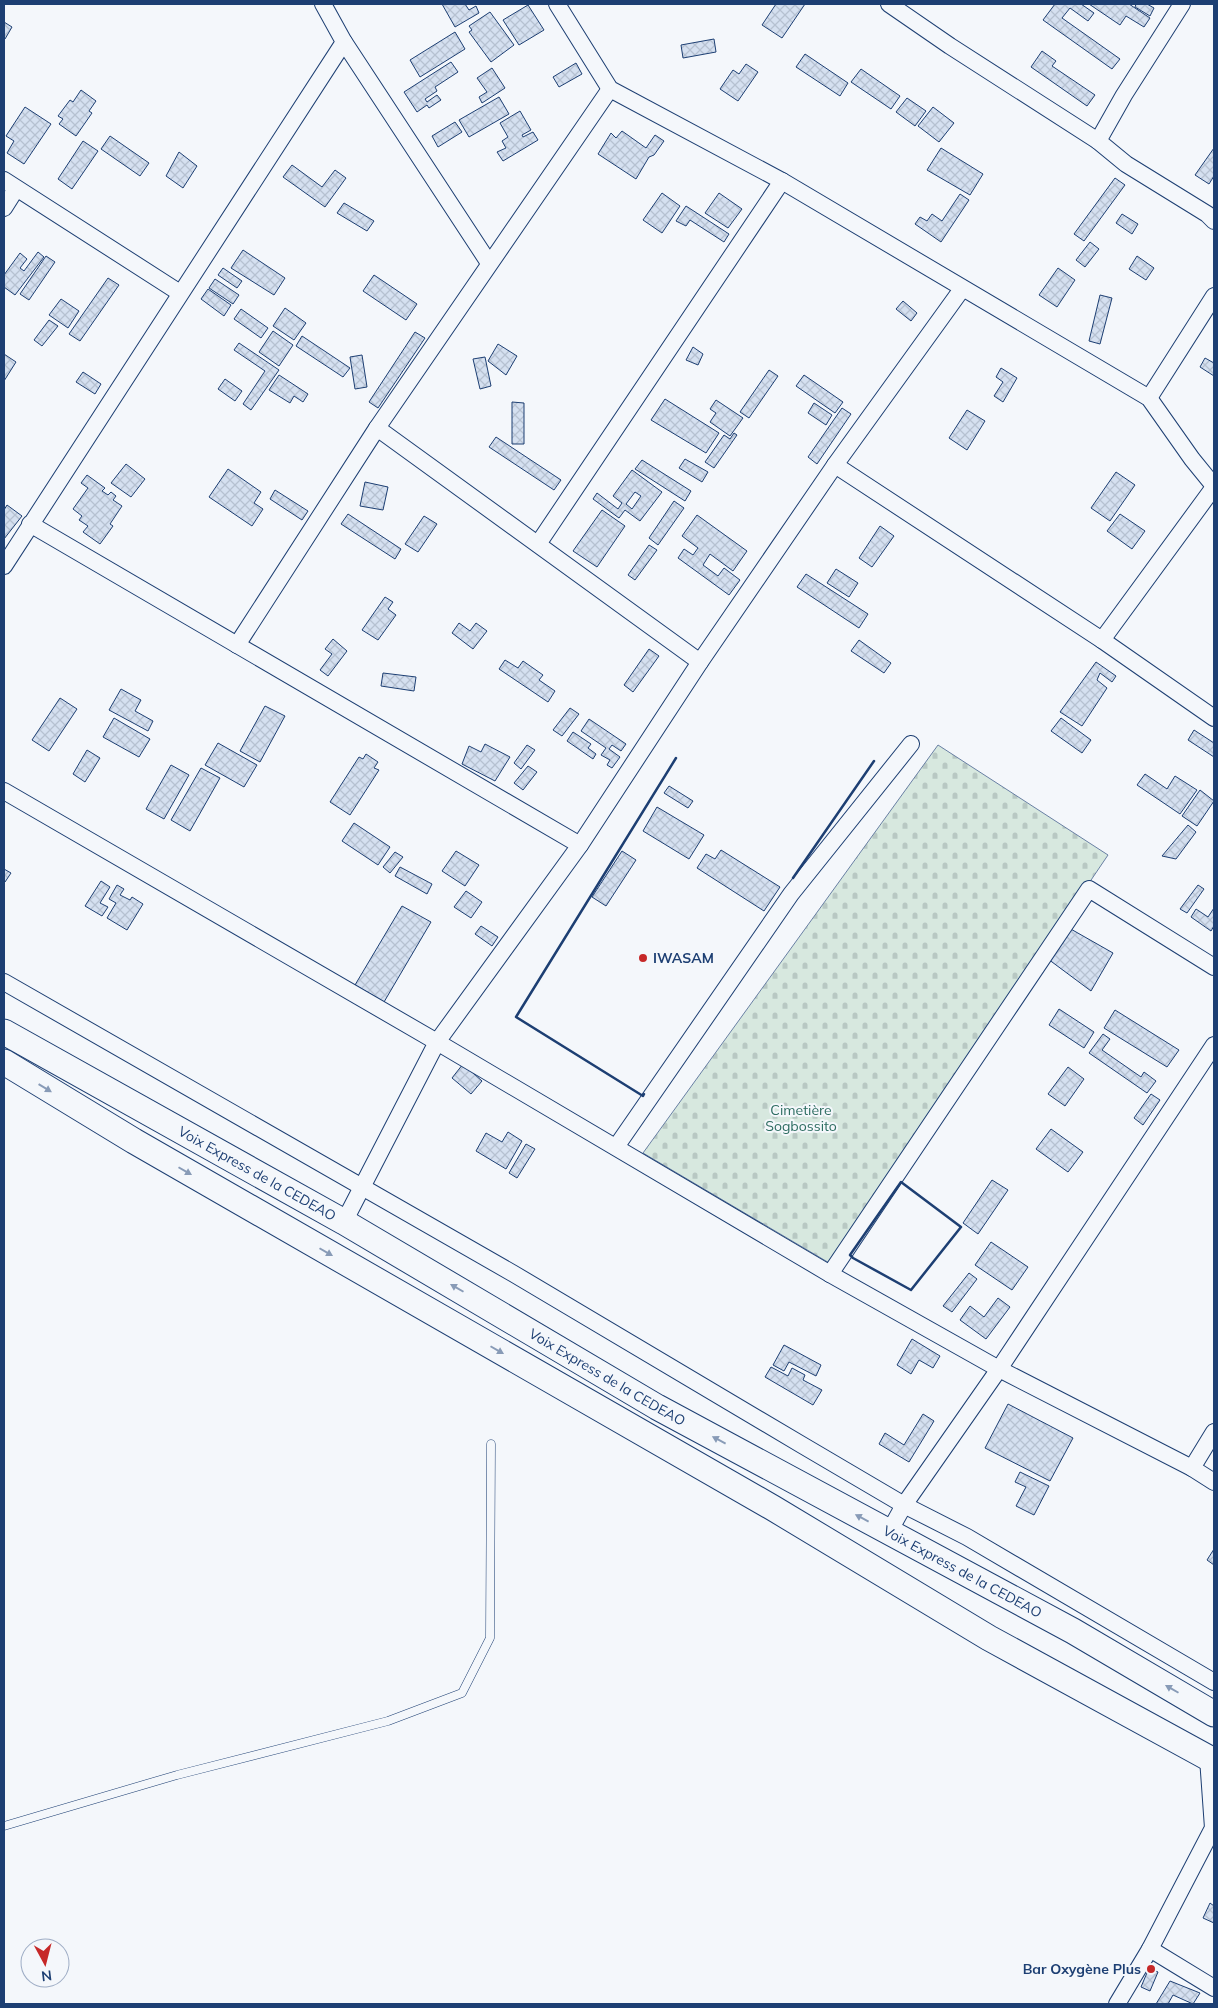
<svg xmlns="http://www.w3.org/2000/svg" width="1218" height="2008" font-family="Mulish,sans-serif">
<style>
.cemetery{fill:url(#cemetery-stones);stroke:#687fa3}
.building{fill:url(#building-cross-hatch);stroke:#1d3f73;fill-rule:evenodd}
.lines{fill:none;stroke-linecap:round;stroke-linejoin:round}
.service-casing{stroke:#1d3f73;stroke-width:9}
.minor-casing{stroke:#1d3f73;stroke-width:18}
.primary-casing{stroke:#1d3f73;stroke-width:27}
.service{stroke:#f4f7fb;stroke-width:8}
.minor{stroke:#f4f7fb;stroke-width:16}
.primary{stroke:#f4f7fb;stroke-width:25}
.wall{stroke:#1d3f73;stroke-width:2.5}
.oneway{fill:#889bb7}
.poi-dot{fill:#c62828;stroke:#f4f7fb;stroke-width:2}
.labels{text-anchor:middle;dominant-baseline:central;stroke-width:4;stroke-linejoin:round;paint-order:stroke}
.poi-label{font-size:14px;font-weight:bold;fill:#1d3f73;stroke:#f4f7fb;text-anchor:start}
.park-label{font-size:14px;fill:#2c6c60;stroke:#f4f7fb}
.street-label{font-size:14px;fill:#1d3f73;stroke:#f4f7fb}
</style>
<defs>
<pattern id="cemetery-stones" width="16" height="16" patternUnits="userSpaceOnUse" patternTransform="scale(1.25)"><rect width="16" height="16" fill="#d7e8df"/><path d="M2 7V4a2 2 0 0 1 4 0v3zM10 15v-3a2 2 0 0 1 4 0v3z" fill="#b8c8c3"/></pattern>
<pattern id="building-cross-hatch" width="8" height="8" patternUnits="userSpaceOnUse" patternTransform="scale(1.25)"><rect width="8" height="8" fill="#d5e0f0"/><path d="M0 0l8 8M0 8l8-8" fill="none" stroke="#b6c1d1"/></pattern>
</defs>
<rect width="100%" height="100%" fill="#f4f7fb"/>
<!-- cemetery -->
<polygon class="cemetery" points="938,745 1108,855 831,1264 643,1153"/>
<!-- building -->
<g class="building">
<polygon points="442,4 465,4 469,10 476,6 479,13 455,27"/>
<polygon points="776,4 805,4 782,38 762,25"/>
<polygon points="1055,4 1081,4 1094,13 1088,21 1070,8 1062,18 1120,59 1112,69 1043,20"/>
<polygon points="1089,4 1129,4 1150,18 1144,27 1126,16 1120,25"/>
<polygon points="1136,4 1147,4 1154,8 1150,16 1135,7"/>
<polygon points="528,5 544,30 519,45 503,20"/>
<polygon points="490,12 514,45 491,62 469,32 472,30 469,26"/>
<polygon points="4,22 12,27 5,39 4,38"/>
<polygon points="455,32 465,49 420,77 410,60"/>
<polygon points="714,39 716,52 683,58 681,45"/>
<polygon points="1042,51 1056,61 1052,66 1095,95 1087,106 1031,67"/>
<polygon points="805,54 848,83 840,96 796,67"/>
<polygon points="451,62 458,72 435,87 437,91 425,99 427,102 437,95 441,100 429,108 427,105 417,112 404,92"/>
<polygon points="576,63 582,74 559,87 553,77"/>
<polygon points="746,64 758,72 738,101 720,89 733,70 739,74"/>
<polygon points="492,68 505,88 482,103 479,97 487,92 477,78"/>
<polygon points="861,69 900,96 891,109 851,82"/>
<polygon points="81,90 96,101 89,111 92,113 76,136 59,124 63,119 58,116 70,100 73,102"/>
<polygon points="499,97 509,114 469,137 459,120"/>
<polygon points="907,98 926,111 915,126 896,112"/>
<polygon points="25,107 51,124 24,164 7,153 14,141 6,136"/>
<polygon points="933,107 954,123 939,142 918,126"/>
<polygon points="520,111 531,130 522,135 523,137 533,132 538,140 503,161 497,152 506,148 502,141 508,137 500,123"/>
<polygon points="455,122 462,132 438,147 432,136"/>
<polygon points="622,131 646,148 655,135 664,141 654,155 649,157 636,179 598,154 611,133 616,138"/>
<polygon points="110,136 149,163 140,176 101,149"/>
<polygon points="83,141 98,151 72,189 58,179"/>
<polygon points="941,148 983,174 970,195 927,170"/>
<polygon points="1214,148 1214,176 1209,184 1195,175"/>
<polygon points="179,152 197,166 183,188 166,176"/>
<polygon points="292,165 322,187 335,170 346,178 325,207 283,177"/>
<polygon points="1115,178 1125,185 1084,241 1074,234"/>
<polygon points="662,193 680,206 662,233 643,220"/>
<polygon points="719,193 742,209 728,228 705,213"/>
<polygon points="960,194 969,200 941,242 915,224 920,217 927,221 932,214 942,221"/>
<polygon points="344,203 374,221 367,231 337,213"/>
<polygon points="686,206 729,234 724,242 690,220 686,226 676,221"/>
<polygon points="1122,214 1138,224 1132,234 1116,223"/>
<polygon points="1090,242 1099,249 1085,267 1076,260"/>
<polygon points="243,250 285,278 274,295 231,268"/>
<polygon points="38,252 44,257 15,295 4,287 4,275 20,253 27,259 20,268 24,271"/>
<polygon points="46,256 55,262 29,300 20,294"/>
<polygon points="1137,256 1154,268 1146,280 1129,269"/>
<polygon points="223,268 242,281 237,288 218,275"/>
<polygon points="1058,268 1075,280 1057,307 1039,295"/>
<polygon points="374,275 417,304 406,320 363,291"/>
<polygon points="108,278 119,285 80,341 69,334"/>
<polygon points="215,279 239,295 233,304 209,288"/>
<polygon points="208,289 231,305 224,316 201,299"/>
<polygon points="1100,295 1112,298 1100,344 1089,341"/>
<polygon points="61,299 79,311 68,328 49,315"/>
<polygon points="903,301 917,313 911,321 896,309"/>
<polygon points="285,308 306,323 294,340 273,326"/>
<polygon points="241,309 268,328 261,338 234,319"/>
<polygon points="49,320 58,326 42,346 34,340"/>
<polygon points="273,331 293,345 279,366 259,352"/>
<polygon points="415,332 425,338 378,408 369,402"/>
<polygon points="302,336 350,368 343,377 296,346"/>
<polygon points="239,343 279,370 251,410 243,404 265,371 234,350"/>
<polygon points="498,344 517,356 506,375 488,361"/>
<polygon points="693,347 703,354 698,365 686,360"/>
<polygon points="4,354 16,362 4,381"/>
<polygon points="362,355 367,387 355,389 350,357"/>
<polygon points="485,357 491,386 480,389 473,359"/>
<polygon points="1205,358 1214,363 1214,376 1200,367"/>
<polygon points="1001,368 1017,378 1003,402 994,396 1003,382 996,377"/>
<polygon points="769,370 778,376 749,418 740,412"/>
<polygon points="83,372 101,384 95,394 76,382"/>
<polygon points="279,375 308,394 303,402 294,396 290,403 269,390"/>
<polygon points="804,375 843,402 835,413 796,386"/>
<polygon points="225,379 242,391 235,401 218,389"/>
<polygon points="665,399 719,433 706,453 651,420"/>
<polygon points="716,400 743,418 730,436 710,422 716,413 710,409"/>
<polygon points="512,402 524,403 524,444 512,444"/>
<polygon points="814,403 832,415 826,425 808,413"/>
<polygon points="842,408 851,414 817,464 808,457"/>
<polygon points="967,410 985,421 967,450 949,438"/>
<polygon points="734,433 737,435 714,468 705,462 724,435 730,439"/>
<polygon points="496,437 561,480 554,490 489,447"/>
<polygon points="685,459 708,472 702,482 679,468"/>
<polygon points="642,460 691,491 685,501 635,469"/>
<polygon points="126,464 145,479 131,497 111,483"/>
<polygon points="228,469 261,492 254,503 263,509 252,526 209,497"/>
<path d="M632,470L662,492L640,521L625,510L619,518L593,499L597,493L618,509L622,503L613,496ZM635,492L641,496L632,509L626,504Z"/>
<polygon points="1116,472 1135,485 1110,521 1091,508"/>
<polygon points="87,475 105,488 102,491 108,495 111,492 116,496 113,500 122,506 110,524 113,526 100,544 83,532 88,526 79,520 82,516 73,509 88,488 81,483"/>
<polygon points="365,482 388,487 383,510 360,506"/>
<polygon points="275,490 308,511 302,520 270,499"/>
<polygon points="674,501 684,508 658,545 649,538"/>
<polygon points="7,505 22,516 4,539 4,510"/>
<polygon points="602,510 625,526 597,567 573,551"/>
<polygon points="348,514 401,549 395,559 341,524"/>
<polygon points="1120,514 1145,531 1132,549 1107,531"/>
<polygon points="697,515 747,551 733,571 710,554 703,565 718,576 724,568 740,580 729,595 678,558 684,549 693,555 698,548 682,536"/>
<polygon points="424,516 437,524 418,552 405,544"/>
<polygon points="880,526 894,536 872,567 859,558"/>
<polygon points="649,545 657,550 635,580 628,575"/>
<polygon points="836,569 858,583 849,597 827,583"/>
<polygon points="806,574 868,614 859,628 797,587"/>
<polygon points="385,597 393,602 388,609 396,615 378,640 362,630"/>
<polygon points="459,623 470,631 476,623 487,631 473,649 452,633"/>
<polygon points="333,639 347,651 328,676 320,670 332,654 325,649"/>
<polygon points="859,640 891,663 884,673 851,651"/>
<polygon points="649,649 659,656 633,692 624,685"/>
<polygon points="505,660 518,668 523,661 543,675 539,680 555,691 548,702 499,669"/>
<polygon points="1096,662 1116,676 1112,682 1100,673 1097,680 1107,688 1082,726 1060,712"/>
<polygon points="383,673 416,677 414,691 381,686"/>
<polygon points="121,689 141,700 135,711 153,721 148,731 109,710"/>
<polygon points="60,698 77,709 49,751 32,740"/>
<polygon points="265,706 285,716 260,762 240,751"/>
<polygon points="570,708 579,714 562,736 553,730"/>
<polygon points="114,718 150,739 139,757 103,737"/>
<polygon points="1061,718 1091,740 1082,753 1051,731"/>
<polygon points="589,719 626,744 621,751 612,745 609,749 620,757 612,768 607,765 610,760 601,755 606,748 581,731"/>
<polygon points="1194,730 1214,743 1214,757 1188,740"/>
<polygon points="573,732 591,744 588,748 596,754 593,759 567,741"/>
<polygon points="218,743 257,765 244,787 205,765"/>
<polygon points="485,744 510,757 495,781 462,764 469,746 481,752"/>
<polygon points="527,745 535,750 521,769 514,763"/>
<polygon points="87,750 100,758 85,782 73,774"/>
<polygon points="366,754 378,762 374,768 379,770 350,815 330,802 359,757 363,759"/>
<polygon points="171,765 189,775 164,819 146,809"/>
<polygon points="528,766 537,772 523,790 514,783"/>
<polygon points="201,768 220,778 190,831 171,820"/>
<polygon points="1145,774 1167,789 1175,776 1197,790 1180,814 1137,785"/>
<polygon points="669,786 693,801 688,808 664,793"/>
<polygon points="1200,790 1214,801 1197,826 1182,816"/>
<polygon points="657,807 704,835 689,859 643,831"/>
<polygon points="354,823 390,847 378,865 342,841"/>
<polygon points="1188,825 1196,832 1176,859 1162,856"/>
<polygon points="721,850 780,887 764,911 697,868 706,854 715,859"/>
<polygon points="456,851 479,865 465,886 442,871"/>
<polygon points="622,851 636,860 606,906 592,897"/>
<polygon points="395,852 403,857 390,873 383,867"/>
<polygon points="400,867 432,884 427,894 395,876"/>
<polygon points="4,869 11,873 5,882 4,881"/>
<polygon points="101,881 110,887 100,903 108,907 102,916 85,906"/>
<polygon points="117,885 124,889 120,895 130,900 132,897 143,904 127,930 107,918 116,903 109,899"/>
<polygon points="1198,885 1204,889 1187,913 1180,909"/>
<polygon points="466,891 482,902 471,918 454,907"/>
<polygon points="402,906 431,922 384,1002 355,985"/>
<polygon points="1214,908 1214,926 1211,931 1191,917 1196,909 1208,917"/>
<polygon points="481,926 498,937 492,946 475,934"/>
<polygon points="1069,928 1113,953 1091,991 1048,959"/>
<polygon points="1059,1009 1094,1032 1084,1048 1049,1025"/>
<polygon points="1115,1010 1179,1050 1167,1067 1104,1028"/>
<polygon points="1103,1034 1110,1039 1102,1050 1141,1077 1144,1072 1156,1081 1147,1093 1089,1053"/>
<polygon points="463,1064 482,1081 471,1094 452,1078"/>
<polygon points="1068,1067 1084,1079 1065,1106 1048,1094"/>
<polygon points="1151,1094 1160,1100 1143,1125 1134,1118"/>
<polygon points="1051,1129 1083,1152 1068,1172 1036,1149"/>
<polygon points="508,1132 522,1141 506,1169 476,1151 486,1133 502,1142"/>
<polygon points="526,1144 535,1149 517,1178 509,1173"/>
<polygon points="992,1180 1008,1190 978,1234 963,1223"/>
<polygon points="991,1242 1028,1267 1012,1290 975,1265"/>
<polygon points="969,1273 977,1279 952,1312 943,1306"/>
<polygon points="998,1298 1010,1307 986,1339 960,1320 970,1306 984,1317"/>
<polygon points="912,1339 940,1356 933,1368 919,1360 911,1374 897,1365"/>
<polygon points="784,1345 821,1365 816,1376 789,1362 784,1371 773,1365"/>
<polygon points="771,1367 788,1376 792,1368 805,1375 803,1380 822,1390 813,1405 765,1377"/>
<polygon points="1008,1404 1073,1438 1050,1481 985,1448"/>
<polygon points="923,1414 934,1421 909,1462 879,1444 885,1433 904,1445"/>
<polygon points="1020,1472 1049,1486 1034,1515 1016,1506 1026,1487 1015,1482"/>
<polygon points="1214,1549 1214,1565 1207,1560"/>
<polygon points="1210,1903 1214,1906 1214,1923 1203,1918"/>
<polygon points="1149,1968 1158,1972 1150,1991 1141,1987"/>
<polygon points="1170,1981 1200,1993 1193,2004 1173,1995 1168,2004 1156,2004"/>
</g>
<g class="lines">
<defs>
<polyline id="service" points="4,1826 177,1775 388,1721 462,1693 490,1638 491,1444"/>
<g id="minor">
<polyline points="557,4 610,89 782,181 1149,398 1192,459 1214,486"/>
<polyline points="889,4 950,46 1098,141"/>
<polyline points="1182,4 1124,95 1098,141 1126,164 1207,214 1214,221"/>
<polyline points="344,42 489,263"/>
<polyline points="4,180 180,293"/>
<polyline points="4,208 16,189"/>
<polyline points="1149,398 1214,296"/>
<polyline points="377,428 700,662"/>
<polyline points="835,465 1102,640 1214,718"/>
<polyline points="30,524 580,845"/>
<polyline points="538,544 782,181"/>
<polyline points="4,566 344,42 323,4"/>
<polyline points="1102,640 1214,487"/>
<polyline points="237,645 377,428 610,89"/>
<polyline points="4,791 437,1042 830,1274 999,1369 1192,1468 1214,1482"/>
<polyline points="4,982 514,1274 802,1445 904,1505 967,1537 1214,1682"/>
<polyline points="616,1147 791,894 911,744"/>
<polyline points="344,1222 437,1042 580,845 700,662 835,465 962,289"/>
<polyline points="830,1274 1089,889 1214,967"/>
<polyline points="1192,1468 1214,1432"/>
<polyline points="889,1532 904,1505 999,1369 1214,1045"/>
<polyline points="1150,1949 1214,1988"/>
<polyline points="1117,2004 1150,1949 1213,1828 1208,1758"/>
</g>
<g id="primary">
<path id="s1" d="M4,1032L344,1222L657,1407L1073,1631L1214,1714"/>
<polyline points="4,1062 134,1141 773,1508 989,1638 1214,1761"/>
</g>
</defs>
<!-- service casing -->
<use href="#service" class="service-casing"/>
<!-- minor casing -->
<use href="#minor" class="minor-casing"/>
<!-- primary casing -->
<use href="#primary" class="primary-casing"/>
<!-- service -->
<use href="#service" class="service"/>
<!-- minor -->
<use href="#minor" class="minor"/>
<!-- primary -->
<use href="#primary" class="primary"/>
<!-- wall -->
<g class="wall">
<polyline points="793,878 874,761"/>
<polyline points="644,1094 643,1096 516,1017 676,758"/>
<polygon points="901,1182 961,1227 911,1290 853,1258 850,1255"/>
</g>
</g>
<!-- one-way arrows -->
<defs><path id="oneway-solid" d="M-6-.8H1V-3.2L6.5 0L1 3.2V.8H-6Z" transform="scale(1.25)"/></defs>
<g class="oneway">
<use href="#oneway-solid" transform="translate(45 1088) rotate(31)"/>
<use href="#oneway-solid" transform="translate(185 1171) rotate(30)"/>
<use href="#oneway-solid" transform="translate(326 1252) rotate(30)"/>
<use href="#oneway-solid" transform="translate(457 1288) rotate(-150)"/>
<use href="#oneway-solid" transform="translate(497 1350) rotate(30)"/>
<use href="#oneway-solid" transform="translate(719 1440) rotate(-152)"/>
<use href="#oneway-solid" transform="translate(862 1518) rotate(-152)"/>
<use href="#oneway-solid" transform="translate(1172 1689) rotate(-150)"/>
</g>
<!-- markers -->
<g class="poi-dot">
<circle cx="643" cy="958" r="5"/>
<circle cx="1151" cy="1969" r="5"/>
</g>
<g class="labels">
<!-- poi labels -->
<g class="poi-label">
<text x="653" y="958">IWASAM</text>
<text x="1141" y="1969" text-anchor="end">Bar Oxygène Plus</text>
</g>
<!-- park labels -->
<g class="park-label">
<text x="801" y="1110">Cimetière<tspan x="801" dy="16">Sogbossito</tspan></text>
</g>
<!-- street labels -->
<g class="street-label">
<text stroke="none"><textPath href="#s1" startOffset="290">Voix Express de la CEDEAO</textPath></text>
<text stroke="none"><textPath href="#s1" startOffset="695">Voix Express de la CEDEAO</textPath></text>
<text stroke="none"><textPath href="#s1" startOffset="1100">Voix Express de la CEDEAO</textPath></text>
</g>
</g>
<!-- border -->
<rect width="1218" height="2008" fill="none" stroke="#1d3f73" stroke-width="10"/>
<!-- north arrow -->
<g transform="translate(45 1963) rotate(173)"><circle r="24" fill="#f4f7fb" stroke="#9eadc5"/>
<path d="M0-4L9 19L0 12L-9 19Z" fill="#c62828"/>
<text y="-8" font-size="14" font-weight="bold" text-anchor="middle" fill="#1d3f73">N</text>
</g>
</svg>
